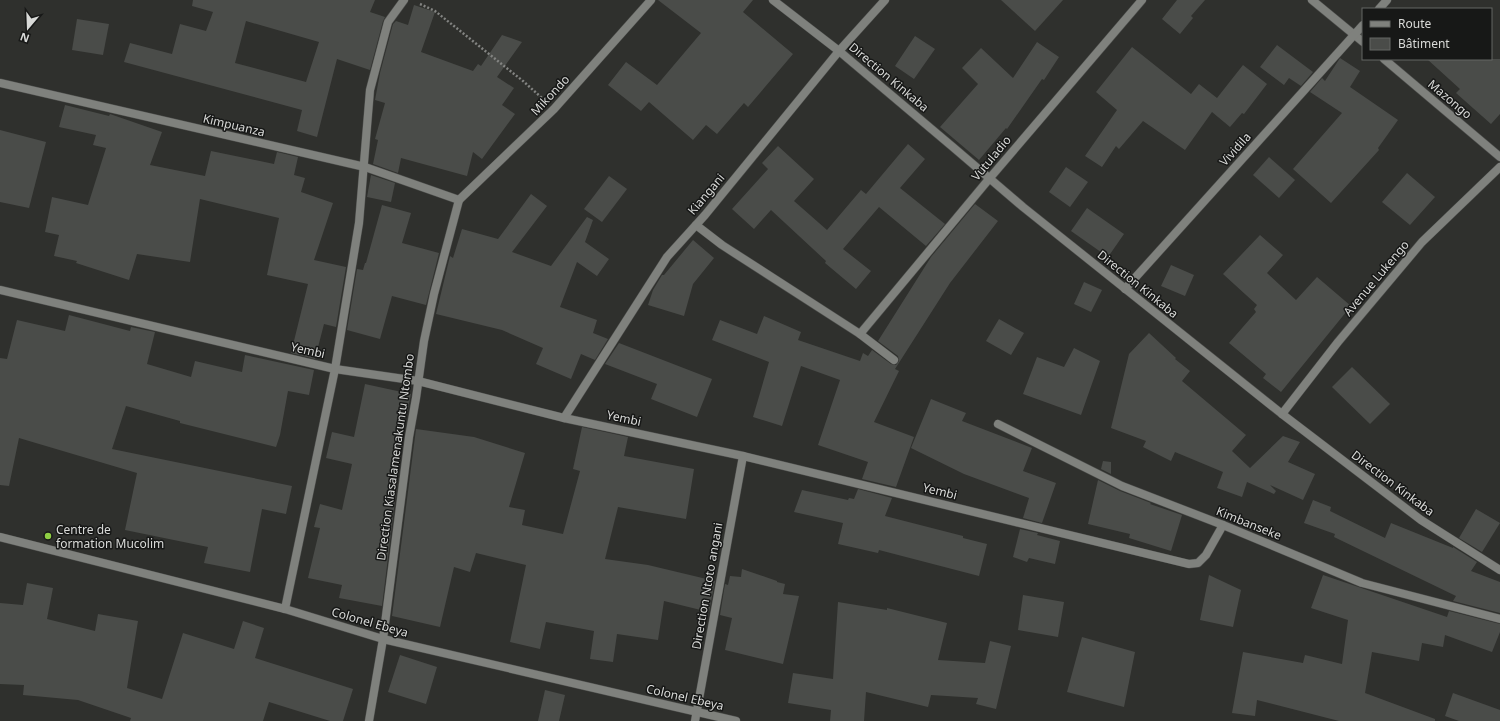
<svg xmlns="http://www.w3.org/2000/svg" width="1500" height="721" font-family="'Noto Sans',sans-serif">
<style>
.building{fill:#4a4c49;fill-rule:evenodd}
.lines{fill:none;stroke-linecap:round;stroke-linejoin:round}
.minor-casing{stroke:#4d4e4c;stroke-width:9}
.path{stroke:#838482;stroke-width:2.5;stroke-dasharray:2 2;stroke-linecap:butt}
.minor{stroke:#7f817d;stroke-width:8}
.poi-dot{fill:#8ece43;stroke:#171817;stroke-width:1.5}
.labels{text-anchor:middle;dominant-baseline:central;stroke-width:3;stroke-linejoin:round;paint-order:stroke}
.street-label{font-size:12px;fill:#d9dad8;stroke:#171817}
.poi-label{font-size:12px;fill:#d9dad8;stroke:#171817;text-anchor:start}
</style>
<rect width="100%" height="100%" fill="#2f302d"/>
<!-- building -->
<g class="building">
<path d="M193,0H375L370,12L385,17L383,21L370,70L337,59L317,137L297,131L302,110L124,62L130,43L172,54L180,24L206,31L213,12L192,6ZM246,21L319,42L306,82L235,63Z"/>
<polygon points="658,0 753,0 743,12 793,54 748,107 744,103 717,134 706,125 693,140 649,102 641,111 608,85 626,62 657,85 701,33"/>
<polygon points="1001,0 1063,0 1035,31"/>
<polygon points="1177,0 1205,0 1191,16 1193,18 1180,34 1162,19"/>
<polygon points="414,5 435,12 421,52 473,71 478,64 481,66 502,35 522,42 497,77 514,88 502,105 515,114 482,159 473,152 467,176 401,158 398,173 373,164 378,140 375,139 385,103 375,100 380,73 393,24 396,21 408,25"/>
<polygon points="77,19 109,24 103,55 72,50"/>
<polygon points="915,36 935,49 914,79 895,66"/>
<polygon points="1037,42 1059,57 1044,80 1042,79 1007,129 1006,128 979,160 940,127 978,84 962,68 981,48 1013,78"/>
<polygon points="1277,45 1313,72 1301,86 1289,78 1284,85 1260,67"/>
<polygon points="1132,47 1191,94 1199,84 1217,98 1243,65 1267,84 1244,114 1242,113 1230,127 1212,112 1185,150 1143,121 1119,149 1116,146 1102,167 1085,156 1117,110 1096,92"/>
<polygon points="1340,58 1360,71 1350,87 1398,120 1378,148 1379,150 1331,203 1293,169 1342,113 1310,92 1322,78 1325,81"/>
<polygon points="1427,59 1500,59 1500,114 1491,124 1456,93 1460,89"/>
<polygon points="65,105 109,116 110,114 162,132 150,165 205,176 211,151 274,164 277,152 298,157 294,175 305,178 301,192 333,203 314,260 346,267 336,327 324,324 315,359 291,353 308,284 267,275 279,218 200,199 190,262 137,254 129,280 76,263 77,261 54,256 59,235 45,232 52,197 88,205 106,148 93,145 96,135 59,127"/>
<polygon points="0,130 46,142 29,208 0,202"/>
<polygon points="908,144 925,159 900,188 945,224 926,246 879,207 843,249 871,271 856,289 825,263 826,261 771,210 754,229 732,209 768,169 762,163 778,146 814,179 794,201 827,230 861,190 866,194"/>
<polygon points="1269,157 1295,180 1279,198 1253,175"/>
<polygon points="1066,167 1088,182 1070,207 1049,192"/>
<polygon points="1407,173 1435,197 1410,225 1382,202"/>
<polygon points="371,175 395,183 391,202 367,197"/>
<polygon points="609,176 627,189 602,222 584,209"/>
<polygon points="531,194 547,206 512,252 551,266 587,217 593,220 585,242 609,259 597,276 577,262 560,307 597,320 593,333 608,339 595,360 581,354 571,379 536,364 543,348 502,330 436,314 450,256 453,258 462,229 498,239"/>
<polygon points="975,204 998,221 950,283 895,369 899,371 874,422 914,437 896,487 862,479 868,462 818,445 840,380 801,366 782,426 753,417 769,362 712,340 720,320 757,334 764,316 801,332 798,340 860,361 863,353 868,356 872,350 891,364 896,365 899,361 898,356 878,341 931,257"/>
<polygon points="382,205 411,213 402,243 439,253 426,305 392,296 380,339 347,330 357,269 363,270 365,263 366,263"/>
<polygon points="1087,208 1124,234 1108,257 1071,231"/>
<polygon points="1260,235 1283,255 1267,273 1296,300 1317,277 1351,306 1281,392 1263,378 1266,374 1229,343 1256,312 1254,309 1257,305 1223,274"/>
<polygon points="693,240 714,258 693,284 684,316 648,305 653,290 662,275 664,275"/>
<polygon points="1171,265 1194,275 1185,296 1161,286"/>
<polygon points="1084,282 1102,290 1091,312 1074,304"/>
<polygon points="69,315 130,331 131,327 155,332 147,364 191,377 195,361 242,372 245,355 314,370 309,395 288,391 280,435 276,447 180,423 180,421 126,406 112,449 292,486 286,514 262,509 250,572 204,563 208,547 125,530 137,473 19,438 9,486 0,485 0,358 7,359 17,320 65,331"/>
<polygon points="999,319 1024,333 1011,355 986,341"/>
<polygon points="1149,333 1176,358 1175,359 1190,371 1182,381 1246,435 1232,451 1250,468 1283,436 1300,442 1288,462 1315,474 1303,500 1270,485 1276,491 1274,494 1247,482 1242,497 1217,488 1223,472 1175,452 1171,461 1143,447 1146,441 1111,428 1129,354"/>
<polygon points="619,343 712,379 697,417 651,399 657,384 605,364"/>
<polygon points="1074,348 1100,361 1081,415 1023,394 1037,357 1064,367"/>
<polygon points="1352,367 1390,404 1370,424 1332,387"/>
<polygon points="365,384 411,394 404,428 382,606 339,598 342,585 308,578 320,528 314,527 320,504 342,510 352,464 326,458 332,432 354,437"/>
<polygon points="931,399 966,413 962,421 1032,448 1023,471 1056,483 1042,523 1023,518 1029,498 964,474 911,448"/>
<polygon points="582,427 628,437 624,456 694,469 686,519 618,507 605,559 648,565 715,581 709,612 664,601 658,640 617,634 613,662 590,659 594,631 546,622 540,649 510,642 526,565 476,553 470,572 454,567 440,627 392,616 416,429 474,437 525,453 509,507 525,510 522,525 563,534 580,471 573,469"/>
<polygon points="1103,461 1111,462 1111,474 1101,469"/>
<polygon points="1098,480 1120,491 1151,503 1150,504 1182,515 1171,551 1129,538 1130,534 1088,524"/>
<polygon points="858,489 892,498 885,516 963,536 963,538 987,544 979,576 879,550 878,553 838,544 843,523 794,512 802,490 848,500 849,498 854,499"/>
<polygon points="1313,500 1331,507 1330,511 1385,538 1391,523 1453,548 1453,547 1477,562 1471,571 1500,582 1500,613 1453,601 1456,596 1334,537 1335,534 1304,523"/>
<polygon points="1476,509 1500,523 1482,552 1459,538"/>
<polygon points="1020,529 1038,533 1037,535 1060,541 1055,564 1029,558 1027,562 1013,557"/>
<polygon points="742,569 777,581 777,582 785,584 783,594 799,596 783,664 725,650 732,618 720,615 725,584 728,585 730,576 741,577"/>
<polygon points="1209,575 1241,590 1233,627 1200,620"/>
<polygon points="1323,575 1447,617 1449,611 1500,624 1500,632 1492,652 1445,635 1443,647 1422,643 1419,661 1372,652 1365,693 1435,719 1435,721 1339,721 1257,700 1255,716 1232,713 1243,652 1303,663 1305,655 1342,664 1348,620 1311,608"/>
<polygon points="27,583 53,588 47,619 95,631 98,614 138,621 127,688 162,699 183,633 234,649 243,621 264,628 255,658 353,689 343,721 330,721 269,702 263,721 130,721 131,718 78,700 23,695 24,685 0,684 0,603 23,605"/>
<polygon points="1023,595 1064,602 1058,637 1018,630"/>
<polygon points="838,602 887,610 887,608 947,623 938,660 985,663 990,641 1011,646 996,709 976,704 978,698 931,695 928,707 866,692 864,721 830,721 831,710 788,703 793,673 833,679"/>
<polygon points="1082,637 1135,652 1124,707 1067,692"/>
<polygon points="400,655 437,667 426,704 388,692"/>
<polygon points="545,690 565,695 559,721 538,721"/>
<polygon points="1453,693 1500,710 1500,721 1459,721 1445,716"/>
</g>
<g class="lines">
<defs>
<g id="minor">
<polyline points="773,0 839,51 954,148 1023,207 1282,414 1421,520 1500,570"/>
<polyline points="1312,0 1363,42"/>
<polyline points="1379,9 1387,0"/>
<polyline points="1384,59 1500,157"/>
<polyline points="0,83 365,167 459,200"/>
<polyline points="459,200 554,109 651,0"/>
<polyline points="696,225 722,245 860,334 894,360"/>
<polyline points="1125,289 1363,25"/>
<polyline points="0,290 335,369 418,381 564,418 743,456 1189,564 1198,563 1206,555 1223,525"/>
<polyline points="860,334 989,179 1142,0"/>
<polyline points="1282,414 1338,342 1422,242 1500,167"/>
<polyline points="564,418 667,257 705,215 839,51 885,0"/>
<polyline points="998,424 1122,486 1223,525 1362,583 1500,619"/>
<polyline points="0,537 285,609 383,639 736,721"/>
<polyline points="285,609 335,369 359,223 370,90 388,22 404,0"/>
<polyline points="369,721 383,639 409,437 416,398 424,341 434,294 459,200"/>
<polyline points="695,721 743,456"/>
</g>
</defs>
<!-- minor casing -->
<use href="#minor" class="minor-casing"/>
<!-- path -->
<polyline class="path" points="420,4 435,11 523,81 542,98"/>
<!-- minor -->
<use href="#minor" class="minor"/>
</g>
<!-- markers -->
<circle class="poi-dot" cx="48" cy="536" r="4"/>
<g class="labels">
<!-- street labels -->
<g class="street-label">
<text transform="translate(889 77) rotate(40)">Direction Kinkaba</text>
<text transform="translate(550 95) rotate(-47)">Mikondo</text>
<text transform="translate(1450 99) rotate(40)">Mazongo</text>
<text transform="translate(234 125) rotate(13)">Kimpuanza</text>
<text transform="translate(1235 149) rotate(-48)">Vividila</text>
<text transform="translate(991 158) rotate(-50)">Vutuladio</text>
<text transform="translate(706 194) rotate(-50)">Kiangani</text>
<text transform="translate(1376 278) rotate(-50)">Avenue Lukengo</text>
<text transform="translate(1138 284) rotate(39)">Direction Kinkaba</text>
<text transform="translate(308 350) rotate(13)">Yembi</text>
<text transform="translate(624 418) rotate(12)">Yembi</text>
<text transform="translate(395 457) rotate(-82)">Direction Kiasalamenakuntu Ntombo</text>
<text transform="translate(1393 483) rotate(37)">Direction Kinkaba</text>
<text transform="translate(940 491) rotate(14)">Yembi</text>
<text transform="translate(1249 523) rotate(22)">Kimbanseke</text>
<text transform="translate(707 586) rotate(-80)">Direction Ntoto angani</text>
<text transform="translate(370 622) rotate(16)">Colonel Ebeya</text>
<text transform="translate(685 697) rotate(13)">Colonel Ebeya</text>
</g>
<!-- poi labels -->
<g class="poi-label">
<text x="56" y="529">Centre de<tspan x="56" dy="14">formation Mucolim</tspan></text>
</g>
</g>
<!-- legend -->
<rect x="1362" y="8" width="130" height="52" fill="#171817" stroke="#656664"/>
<rect x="1370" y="21" width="20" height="6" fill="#7f817d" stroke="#656664"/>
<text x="1398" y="28" font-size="12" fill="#d9dad8">Route</text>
<rect x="1370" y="38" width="20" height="12" fill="#4a4c49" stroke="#656664"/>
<text x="1398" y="48" font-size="12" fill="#d9dad8">Bâtiment</text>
<!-- north arrow -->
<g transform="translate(28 28) rotate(199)" stroke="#171817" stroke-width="3" paint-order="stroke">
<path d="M0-3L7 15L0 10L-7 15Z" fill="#d9dad8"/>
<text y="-6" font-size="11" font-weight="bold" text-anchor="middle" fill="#d9dad8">N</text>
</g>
</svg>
